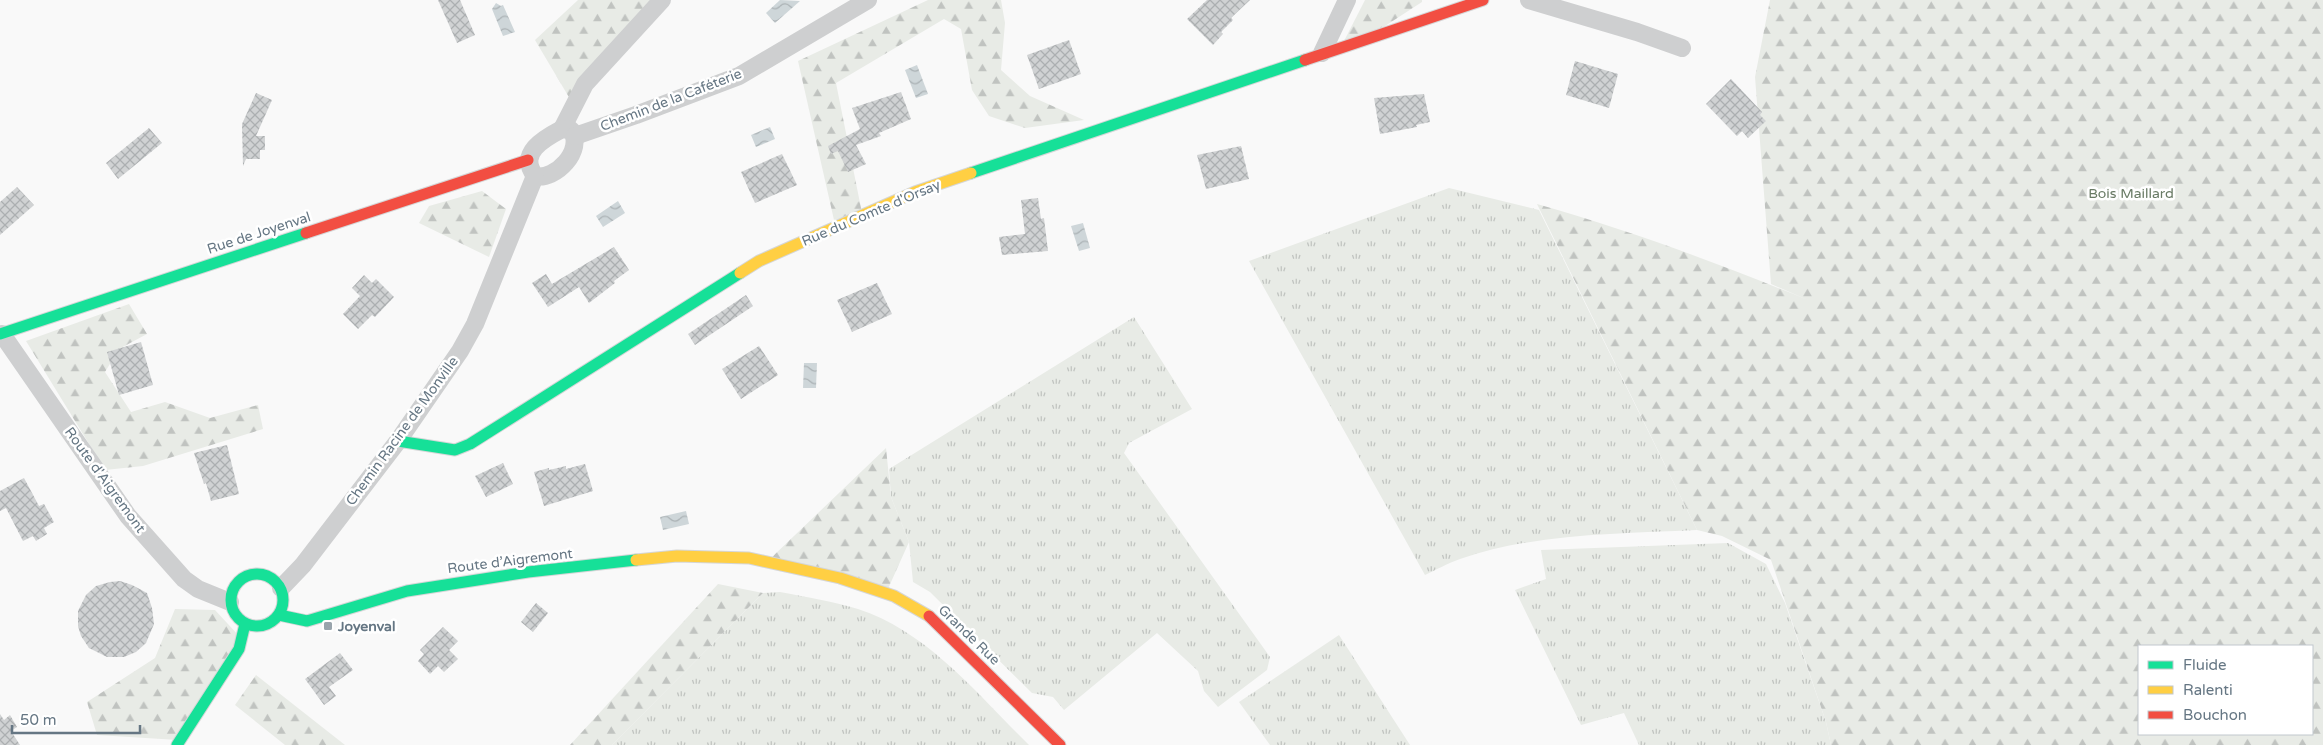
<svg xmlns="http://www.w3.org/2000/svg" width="2323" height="745" font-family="'Varela Round',sans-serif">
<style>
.grass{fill:url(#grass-tufts)}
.forest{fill:url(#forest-firs);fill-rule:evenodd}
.water{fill:url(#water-waves)}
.building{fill:url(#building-cross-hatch)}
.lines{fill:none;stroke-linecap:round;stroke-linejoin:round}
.fast-casing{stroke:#d5d6d7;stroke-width:13}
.slow-casing{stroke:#d5d6d7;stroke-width:13}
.jam-casing{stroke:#d5d6d7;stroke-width:13}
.street{stroke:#cecfd0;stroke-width:18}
.fast{stroke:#16e098;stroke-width:11}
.slow{stroke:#ffcf43;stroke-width:11}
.jam{stroke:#f24e42;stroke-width:11}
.poi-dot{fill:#99a4ac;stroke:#fff;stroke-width:2}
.labels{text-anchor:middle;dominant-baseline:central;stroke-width:5;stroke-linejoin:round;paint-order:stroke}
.street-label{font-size:14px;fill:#657683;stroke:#fff}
.park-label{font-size:14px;fill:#687a64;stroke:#fff}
.poi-label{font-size:14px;font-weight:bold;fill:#657683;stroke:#fff;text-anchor:start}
</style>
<defs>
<pattern id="grass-tufts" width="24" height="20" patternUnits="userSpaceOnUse" patternTransform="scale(1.25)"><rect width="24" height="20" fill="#e8ebe6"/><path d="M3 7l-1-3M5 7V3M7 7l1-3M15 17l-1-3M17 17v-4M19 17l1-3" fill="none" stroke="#c0c3c0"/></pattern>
<pattern id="forest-firs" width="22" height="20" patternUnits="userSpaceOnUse" patternTransform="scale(1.25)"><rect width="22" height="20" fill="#e8ebe6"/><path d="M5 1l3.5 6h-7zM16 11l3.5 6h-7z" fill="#c0c3c0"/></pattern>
<pattern id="water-waves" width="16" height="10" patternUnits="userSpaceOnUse" patternTransform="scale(1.25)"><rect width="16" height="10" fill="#ced6d9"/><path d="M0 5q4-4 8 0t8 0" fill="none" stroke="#abb2b5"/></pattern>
<pattern id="building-cross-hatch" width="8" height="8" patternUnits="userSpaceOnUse" patternTransform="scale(1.25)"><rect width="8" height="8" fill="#d0d2d3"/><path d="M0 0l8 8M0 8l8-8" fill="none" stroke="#acafb1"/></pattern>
</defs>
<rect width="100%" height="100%" fill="#f9f9f9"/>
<!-- grass -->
<g class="grass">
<path d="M1449,188L1539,210L1697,530C1617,534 1536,533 1460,559C1448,563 1436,570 1425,575L1249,261Z"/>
<polygon points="1134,317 1192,409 1129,443 1124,453 1270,657 1267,670 1218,707 1204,691 1198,671 1157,633 1064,710 1053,697 1032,693 930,592 913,582 909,542 891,497 889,469"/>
<polygon points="1728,543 1766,564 1785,603 1826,722 1831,745 1639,745 1624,713 1581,725 1515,590 1546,579 1541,550"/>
<path d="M780,592C806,597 832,601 858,609C927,631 978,695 1029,745H612L763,593Z"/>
<polygon points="1339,635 1410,745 1270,745 1239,702"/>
</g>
<!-- forest -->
<g class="forest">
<polygon points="578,0 654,0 570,99 535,40"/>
<polygon points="928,0 1001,0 1005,23 1001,70 1030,96 1084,120 1025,128 989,116 972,90 961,29 944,19 836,83 862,213 834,220 798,61"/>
<polygon points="1365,0 1422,0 1422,2 1385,26 1343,43"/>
<path d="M1770,0H2323V745H1831L1826,722L1771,560L1722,536L1697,530L1537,204C1629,230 1720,264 1808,300L1771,284L1755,77ZM2139,646H2312V734H2139Z"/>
<polygon points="482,191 506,209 489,257 419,223 429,206"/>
<polygon points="129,304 147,334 119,349 105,372 131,412 165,402 210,418 258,405 263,429 143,466 105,470 26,341"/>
<polygon points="886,448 891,497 909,542 887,591 771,558"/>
<polygon points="718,584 763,593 612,745 570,745"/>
<polygon points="175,609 215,610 240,637 178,740 97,735 87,702 155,658"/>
<polygon points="256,675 345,745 285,745 235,705"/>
</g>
<!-- water -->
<g class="water">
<polygon points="780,0 800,1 775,23 766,13"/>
<polygon points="496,3 501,6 503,5 515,32 503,36 492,9"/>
<polygon points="917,65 928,94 916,98 905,70"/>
<polygon points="770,127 775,139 756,147 751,135"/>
<polygon points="618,201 625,213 603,227 596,216"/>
<polygon points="1083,223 1090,248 1079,251 1071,226"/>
<polygon points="804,363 817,363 816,388 803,388"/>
<polygon points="686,511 689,524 663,530 660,517"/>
</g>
<!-- building -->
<g class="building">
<polygon points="438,0 460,0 475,35 457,43"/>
<polygon points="1207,0 1250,0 1231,18 1233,20 1221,32 1223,34 1213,45 1187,19"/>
<polygon points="1069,40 1081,74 1039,89 1027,55"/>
<polygon points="1575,61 1618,74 1609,108 1566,95"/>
<polygon points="1731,79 1762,112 1760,115 1766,121 1748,138 1742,131 1737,136 1706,104"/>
<polygon points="901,92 911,119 879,133 881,136 856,145 866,164 848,172 838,151 831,154 828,146 860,129 852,108"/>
<polygon points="256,93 272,100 256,136 265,136 265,150 260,150 260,159 246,159 243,166 242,124"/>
<polygon points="1424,94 1430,122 1416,125 1417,127 1380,134 1374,98"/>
<polygon points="149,128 162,143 118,179 106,163"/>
<polygon points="1241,146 1249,179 1206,189 1197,155"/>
<polygon points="782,154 797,185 755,203 741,172"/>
<polygon points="17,187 34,205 0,235 0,202"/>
<polygon points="1038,198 1041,219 1044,218 1048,251 1002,255 999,237 1025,234 1021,200"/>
<polygon points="614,247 629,270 614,281 615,283 589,303 579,287 548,307 532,283 546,274 552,284"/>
<polygon points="364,275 372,283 376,279 394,297 375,317 372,315 358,329 343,314 360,296 352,288"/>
<polygon points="877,283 892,314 852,332 837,300"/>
<polygon points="746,295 753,306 695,345 688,334"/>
<polygon points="141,342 153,385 119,395 107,352"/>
<polygon points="759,346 778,375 741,399 722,369"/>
<polygon points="227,445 239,494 211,501 206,483 204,484 194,453"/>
<polygon points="503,463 513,484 486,497 475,476"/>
<polygon points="585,464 593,491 544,506 534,472 549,468 549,470 566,466 566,469"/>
<polygon points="24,478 39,506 44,504 54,522 44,528 47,534 36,541 33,536 23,541 6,508 0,511 0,491"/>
<polygon points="120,581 132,585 147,593 152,608 154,624 146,643 136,652 124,657 107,657 89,648 81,636 78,626 78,611 86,595 96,586 110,582"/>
<polygon points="536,603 548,613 533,632 521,622"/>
<polygon points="443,627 458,641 449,650 458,659 444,672 438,666 430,674 418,661 424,654 420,650"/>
<polygon points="340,653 353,670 329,687 336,696 324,705 305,679"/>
<polygon points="0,714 4,720 10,715 17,727 11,731 20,745 0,745"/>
</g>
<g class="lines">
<defs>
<g id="fast">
<polyline points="971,173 1305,60"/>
<polyline points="0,334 306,233"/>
<polyline points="398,441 455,450 470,444 740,273"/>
<circle cx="257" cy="600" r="26"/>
<polyline points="279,615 307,621 407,591 528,572 636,560"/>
<polyline points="177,745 239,649 245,624"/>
</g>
<g id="slow">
<polyline points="740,273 759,261 915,192 971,173"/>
<polyline points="636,560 677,556 749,558 840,578 894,596 929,616"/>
</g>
<g id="jam">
<polyline points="1305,60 1483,0"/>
<polyline points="306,233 528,160"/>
<polyline points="929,616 1060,745"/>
</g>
</defs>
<!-- fast casing -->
<use href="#fast" class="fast-casing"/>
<!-- slow casing -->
<use href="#slow" class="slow-casing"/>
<!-- jam casing -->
<use href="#jam" class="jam-casing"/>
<!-- street -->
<g class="street">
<polyline points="1529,0 1637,32 1682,48"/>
<polyline points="1322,53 1347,0"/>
<polyline points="562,129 585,84 662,0"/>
<path d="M562,129L571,130C585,150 555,181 535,176C518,153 543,139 562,129Z"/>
<polyline points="575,136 636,115 739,76 868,0"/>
<polyline points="2,334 128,516 184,579 198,589 230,602"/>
<polyline points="281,588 303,565 398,441 460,351 475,324 535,176"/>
</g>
<!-- fast -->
<use href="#fast" class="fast"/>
<!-- slow -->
<use href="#slow" class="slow"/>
<!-- jam -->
<use href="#jam" class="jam"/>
</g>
<!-- markers -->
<rect class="poi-dot" x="323" y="621" width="10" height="10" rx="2.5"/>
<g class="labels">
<!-- street labels -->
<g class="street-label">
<text transform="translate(671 100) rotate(-21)">Chemin de la Caféterie</text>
<text transform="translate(871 213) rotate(-23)">Rue du Comte d'Orsay</text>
<text transform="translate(259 233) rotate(-18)">Rue de Joyenval</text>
<text transform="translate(402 431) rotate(-54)">Chemin Racine de Monville</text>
<text transform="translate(105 480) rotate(54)">Route d'Aigremont</text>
<text transform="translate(510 561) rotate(-7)">Route d’Aigremont</text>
<text transform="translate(969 635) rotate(44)">Grande Rue</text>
</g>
<!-- park labels -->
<g class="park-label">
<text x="2131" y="193">Bois Maillard</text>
</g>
<!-- poi labels -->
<g class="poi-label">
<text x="338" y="626">Joyenval</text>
</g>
</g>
<!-- legend -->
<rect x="2138" y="645" width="175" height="90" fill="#ffffff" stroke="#c1c8cd"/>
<rect x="2148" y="661" width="25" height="8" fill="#16e098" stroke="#c1c8cd"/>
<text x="2183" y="670" font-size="15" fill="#657683">Fluide</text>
<rect x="2148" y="686" width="25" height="8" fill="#ffcf43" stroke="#c1c8cd"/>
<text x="2183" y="695" font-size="15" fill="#657683">Ralenti</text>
<rect x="2148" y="711" width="25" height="8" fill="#f24e42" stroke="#c1c8cd"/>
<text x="2183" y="720" font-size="15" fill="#657683">Bouchon</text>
<!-- scale -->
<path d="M12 725v8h128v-8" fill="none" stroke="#657683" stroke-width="2.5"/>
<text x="20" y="725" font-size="15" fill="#657683" stroke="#ffffff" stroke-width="4" paint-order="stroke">50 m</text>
</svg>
